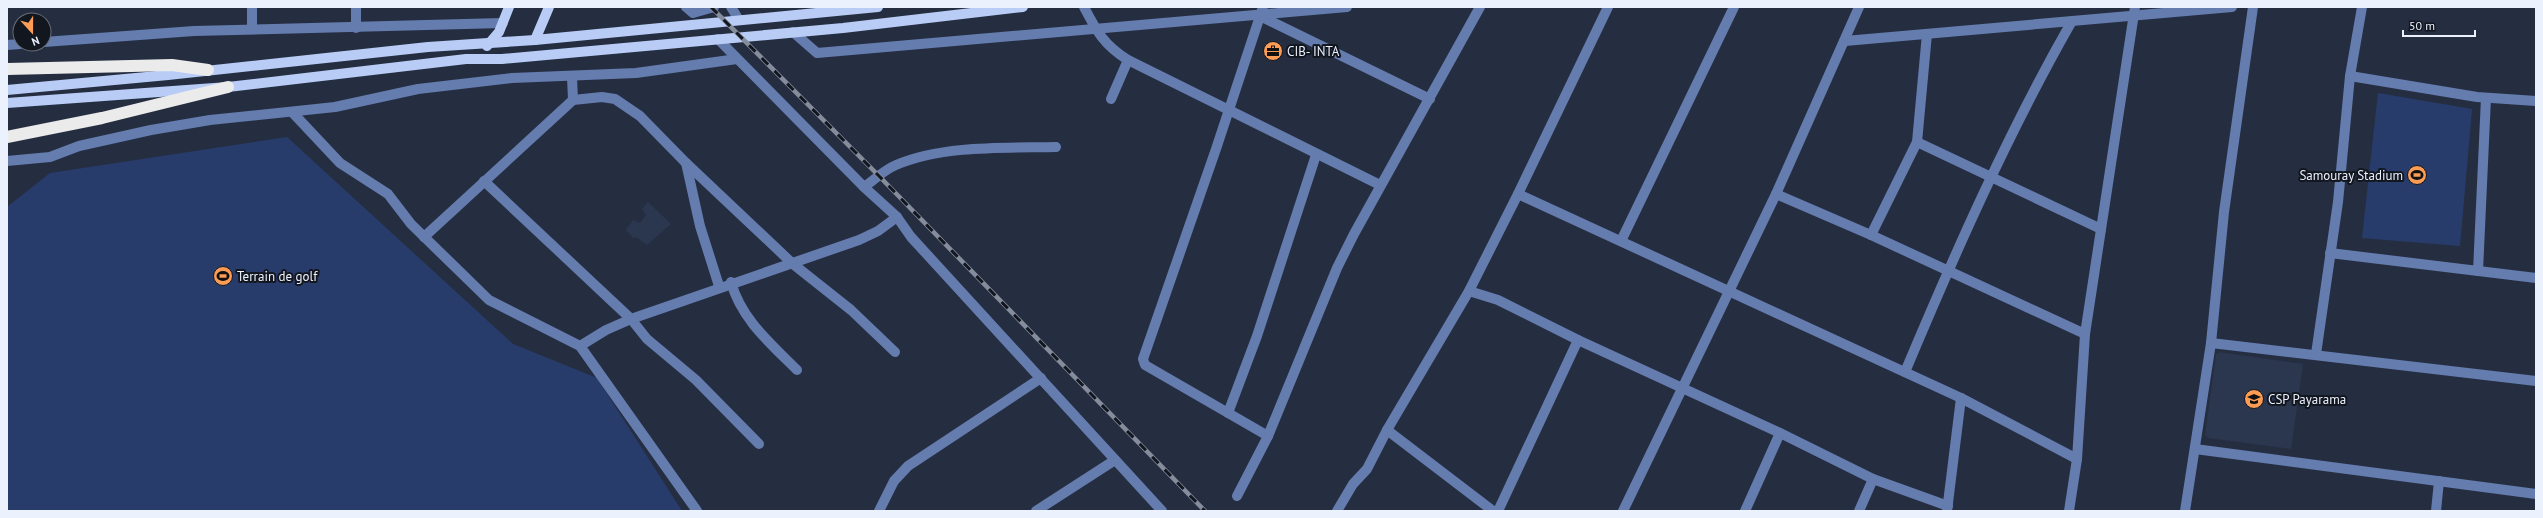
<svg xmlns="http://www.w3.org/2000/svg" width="2543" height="518" font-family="'PT Sans',sans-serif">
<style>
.built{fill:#2b364f}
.green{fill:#283c6c}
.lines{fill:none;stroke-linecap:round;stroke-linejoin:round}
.minor{stroke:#657caf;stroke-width:10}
.major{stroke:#b9ccf6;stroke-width:10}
.highway{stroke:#ebebeb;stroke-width:12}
.rail-casing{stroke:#858c9c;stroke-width:4.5}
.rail{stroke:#12161f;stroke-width:3;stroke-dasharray:9;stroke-linecap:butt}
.labels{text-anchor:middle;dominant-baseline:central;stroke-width:4;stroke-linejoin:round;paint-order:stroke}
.poi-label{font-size:13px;fill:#ebf1fd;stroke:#12161f;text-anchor:start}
</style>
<rect width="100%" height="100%" fill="#252e41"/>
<!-- built -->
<g class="built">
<polygon points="648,202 671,224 647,245 636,237 633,238 626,230 633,220 640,223 646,215 642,209"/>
<polygon points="2219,352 2303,364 2291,449 2208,438 2205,435 2216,355"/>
</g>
<!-- green -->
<g class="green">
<polygon points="2378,93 2472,109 2460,246 2362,238"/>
<polygon points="287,137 513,344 597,378 682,511 7,511 7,207 50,173"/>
</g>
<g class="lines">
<!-- minor -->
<g class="minor">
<polyline points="356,7 356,28"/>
<polyline points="686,7 693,13 714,7"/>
<polyline points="731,7 739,20"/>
<path d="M1084,7C1097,32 1104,45 1128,60L1380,185"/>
<polyline points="1263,7 1216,149 1143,359 1145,365 1268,436"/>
<polyline points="1260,16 1430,99"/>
<polyline points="252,28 252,7"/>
<polyline points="793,32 817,53 1347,7"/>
<polyline points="1927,34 1917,142 2101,229"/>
<polyline points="718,39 864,187 897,217 911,237 1162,511"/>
<polyline points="1845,41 2232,7"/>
<polyline points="44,42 194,31 503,23"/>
<polyline points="7,45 20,44"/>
<polyline points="2350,76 2477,97 2536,101"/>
<polyline points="1111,99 1128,60"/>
<polyline points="573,100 602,97 615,99 640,116 686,163 793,264 851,310 895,352"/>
<polyline points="293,113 340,163 388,194 411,224 489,300 580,346 697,511"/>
<polyline points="7,161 50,157 79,146 151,130 210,120 335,107 418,89 512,78 636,73 737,59"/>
<polyline points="686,163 700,226 719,286"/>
<polyline points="484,181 631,319 647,339 696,380 759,444"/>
<path d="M864,187C874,180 884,170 896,165C943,145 1006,148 1056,147"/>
<polyline points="1518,194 1961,398 2077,459"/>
<polyline points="1776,194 1871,235 2085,334"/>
<polyline points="1871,235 1917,142"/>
<polyline points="424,237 573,100 572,77"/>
<polyline points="1621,241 1734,7"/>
<polyline points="2330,253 2536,278"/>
<polyline points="2478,271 2486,98"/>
<path d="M731,282C741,319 771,344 797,370"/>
<polyline points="1469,291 1498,300 1578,340 1780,433 1873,479 1948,506"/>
<polyline points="2211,343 2536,381"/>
<polyline points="580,346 606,330 631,319 859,240 878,231 897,217"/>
<polyline points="2316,354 2338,202 2350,76 2362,7"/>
<path d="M1905,372C1955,253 2008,133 2072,21"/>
<polyline points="1228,413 1257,336 1316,155"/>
<polyline points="1387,430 1493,511"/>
<polyline points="2195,449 2536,494"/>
<polyline points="1237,496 1268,436 1337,268 1354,234 1480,7"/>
<polyline points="879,511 894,481 908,466 1041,378"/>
<polyline points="1036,511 1115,460"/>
<polyline points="1337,511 1353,484 1367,469 1387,430 1469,291 1518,194 1608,7"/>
<polyline points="1498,511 1578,340"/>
<polyline points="1623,511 1776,194 1859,7"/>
<polyline points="1745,511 1780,433"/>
<polyline points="1859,511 1873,479"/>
<polyline points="1947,511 1961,398"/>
<polyline points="2069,511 2077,459 2085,334 2135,7"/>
<polyline points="2185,511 2211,343 2224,212 2253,7"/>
<polyline points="2436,511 2439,481"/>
</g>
<!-- major -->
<g class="major">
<polyline points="535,40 549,7"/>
<polyline points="487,46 499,32 509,7"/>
<polyline points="7,90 168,75 428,47 535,40 878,7"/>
<polyline points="7,103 228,87 466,59 502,59 843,28 1023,7"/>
</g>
<!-- highway -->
<g class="highway">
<polyline points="7,69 172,65 208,70"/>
<polyline points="7,137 102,118 228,87"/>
</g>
<defs>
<polyline id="rail" points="711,7 879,176 1205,511"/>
</defs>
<!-- rail casing -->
<use href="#rail" class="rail-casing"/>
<!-- rail -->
<use href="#rail" class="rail"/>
</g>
<!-- icons -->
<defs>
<symbol id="office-disc" viewBox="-11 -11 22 22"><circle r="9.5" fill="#fd9d55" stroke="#12161f"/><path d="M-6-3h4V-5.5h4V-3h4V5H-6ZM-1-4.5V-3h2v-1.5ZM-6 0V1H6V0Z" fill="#111"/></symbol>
<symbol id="stadium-disc" viewBox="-11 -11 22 22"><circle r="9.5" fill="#fd9d55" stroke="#12161f"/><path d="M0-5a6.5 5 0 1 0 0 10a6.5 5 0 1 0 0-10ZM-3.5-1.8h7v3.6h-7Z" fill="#111"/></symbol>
<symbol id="school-disc" viewBox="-11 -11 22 22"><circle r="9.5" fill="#fd9d55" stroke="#12161f"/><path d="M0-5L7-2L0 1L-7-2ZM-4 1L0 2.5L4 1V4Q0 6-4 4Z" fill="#111"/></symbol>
</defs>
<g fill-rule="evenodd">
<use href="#office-disc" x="1262" y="40" width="22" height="22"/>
<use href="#stadium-disc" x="2406" y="164" width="22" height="22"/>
<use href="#stadium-disc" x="212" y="265" width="22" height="22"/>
<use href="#school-disc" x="2243" y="388" width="22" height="22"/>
</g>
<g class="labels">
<!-- poi labels -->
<g class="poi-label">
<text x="1287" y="51">CIB- INTA</text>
<text x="2403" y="175" text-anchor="end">Samouray Stadium</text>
<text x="237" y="276">Terrain de golf</text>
<text x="2268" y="399">CSP Payarama</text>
</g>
</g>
<!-- border -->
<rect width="2543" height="518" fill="none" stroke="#ebf1fd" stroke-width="16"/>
<!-- north arrow -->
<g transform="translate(32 32) rotate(159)"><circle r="19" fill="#12161f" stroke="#696e78"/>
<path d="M0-3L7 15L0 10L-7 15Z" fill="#fd9d55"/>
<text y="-6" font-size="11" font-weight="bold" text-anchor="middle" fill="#ebf1fd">N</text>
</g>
<!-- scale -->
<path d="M2403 30v6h72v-6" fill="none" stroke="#ebf1fd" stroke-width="2"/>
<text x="2409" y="30" font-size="12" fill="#ebf1fd" stroke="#12161f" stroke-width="3" paint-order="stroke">50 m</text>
</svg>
